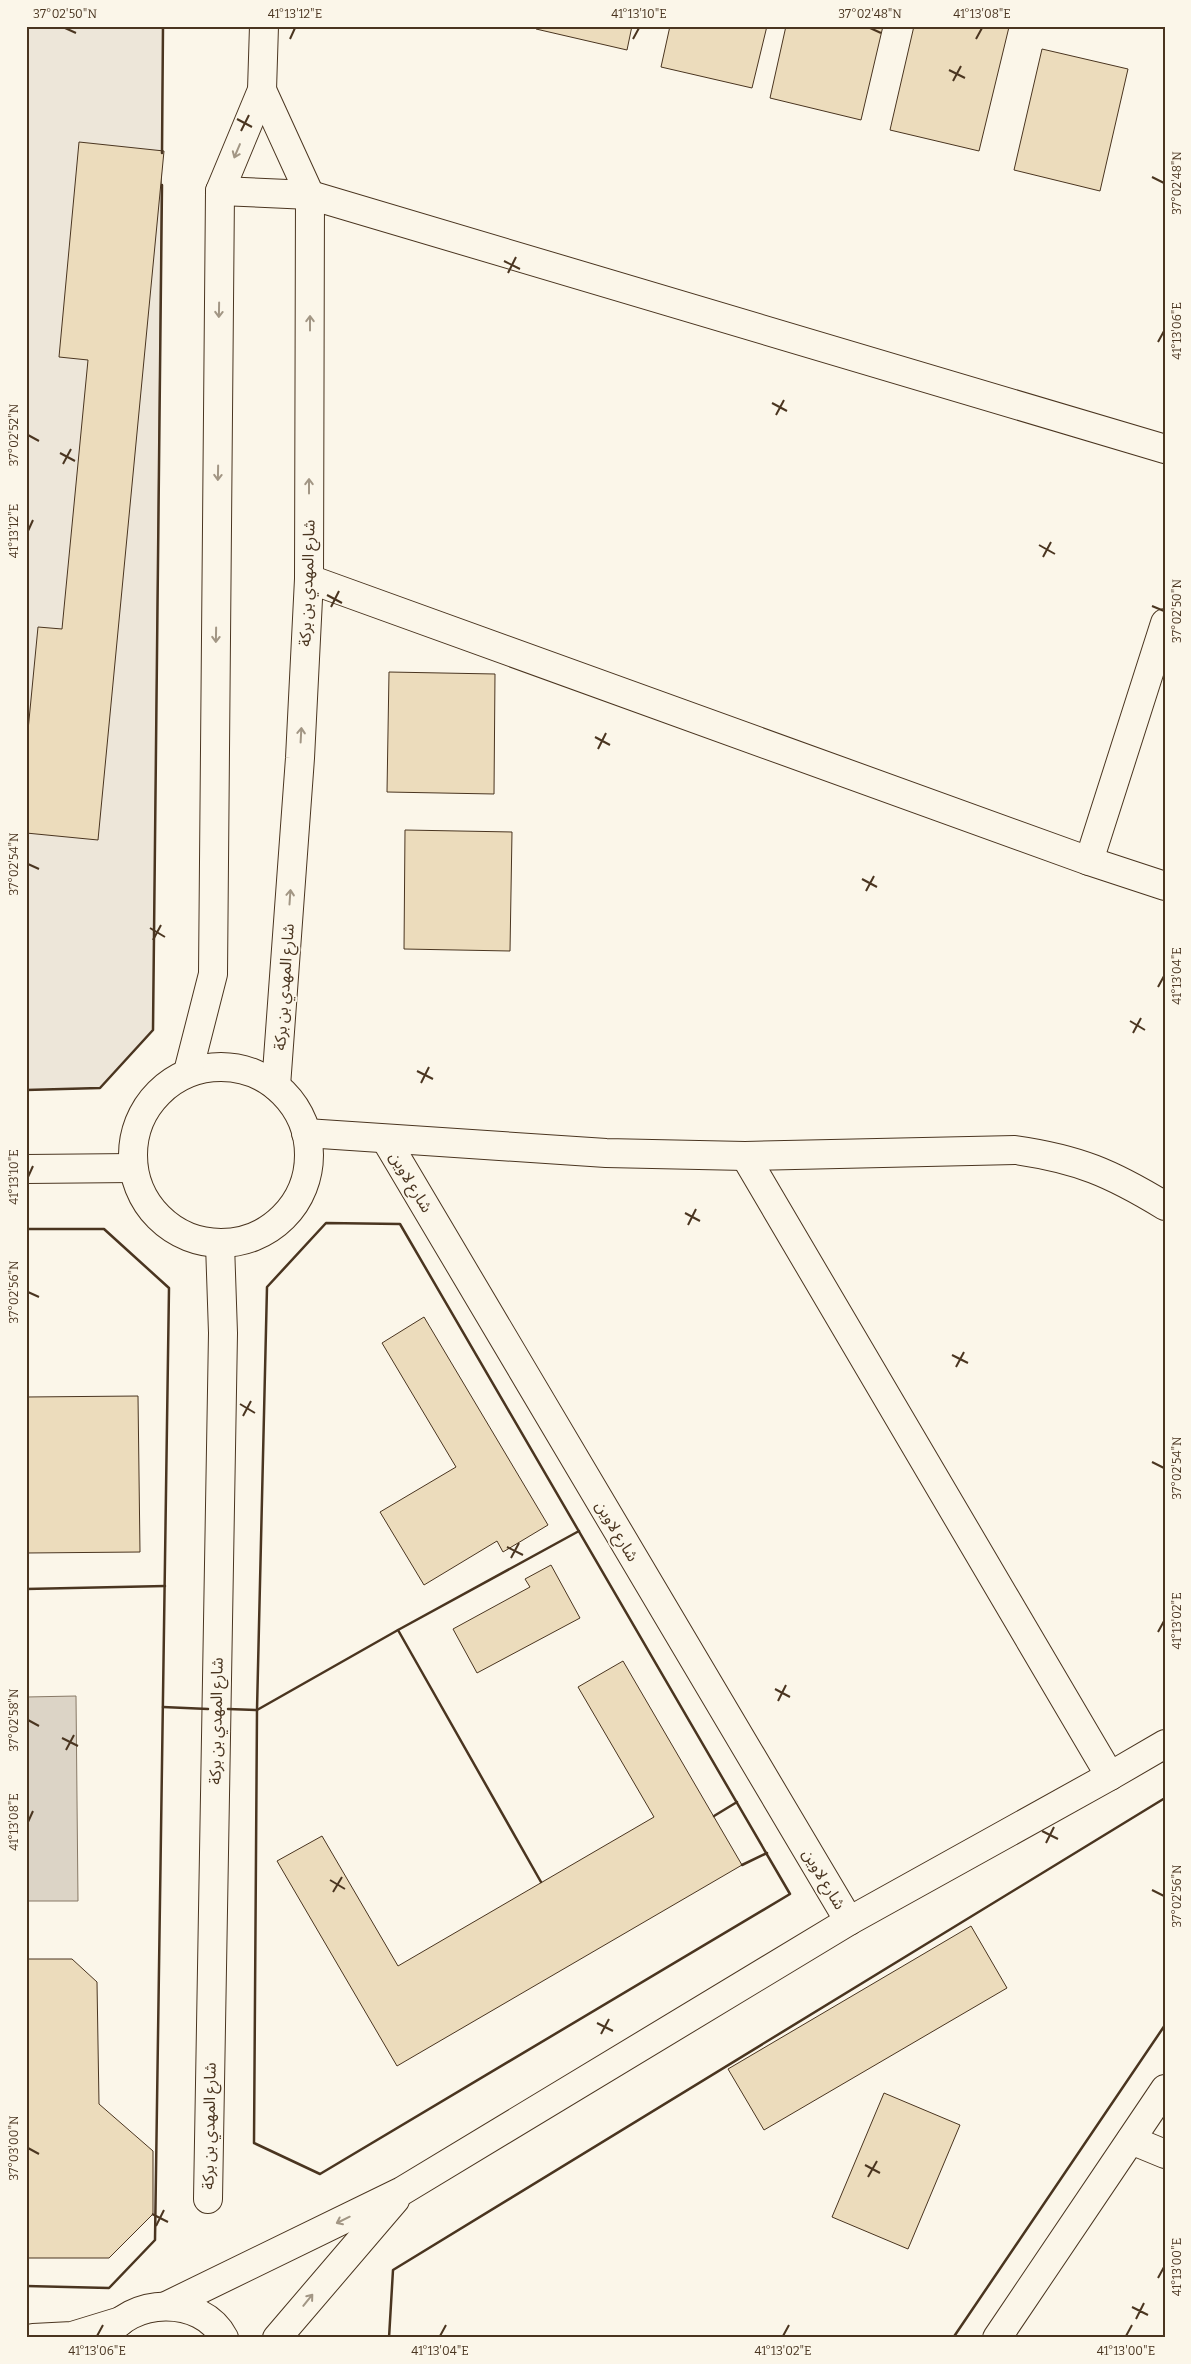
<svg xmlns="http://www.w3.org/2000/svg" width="1191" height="2364" font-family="Bitter,'Noto Sans Arabic',serif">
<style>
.green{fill:#ede6d9;stroke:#887966}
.water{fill:#dcd4c6;stroke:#887966}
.building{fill:#ecdcbc;stroke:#4a3520}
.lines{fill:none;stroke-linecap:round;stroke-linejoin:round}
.street-casing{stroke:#4a3520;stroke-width:30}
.secondary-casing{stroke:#4a3520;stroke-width:30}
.highway-casing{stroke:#4a3520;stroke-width:30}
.street{stroke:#fbf6e9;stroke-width:28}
.secondary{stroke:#fbf6e9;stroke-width:28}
.highway{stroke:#fbf6e9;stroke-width:28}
.wall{stroke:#4a3520;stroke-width:2.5}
.oneway{stroke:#a29684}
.ticks{fill:none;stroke:#4a3520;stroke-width:2}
.labels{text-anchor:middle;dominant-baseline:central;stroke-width:4;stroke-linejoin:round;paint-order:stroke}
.street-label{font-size:16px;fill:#4a3520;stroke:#fbf6e9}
.neatline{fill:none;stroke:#4a3520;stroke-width:2}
.ticks-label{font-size:12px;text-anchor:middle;fill:#4a3520}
</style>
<rect width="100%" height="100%" fill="#fbf6e9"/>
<!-- green -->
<polygon class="green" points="26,26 163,26 153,1030 100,1088 26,1090"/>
<!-- water -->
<polygon class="water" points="76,1696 78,1901 26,1901 26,1697"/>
<!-- building -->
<g class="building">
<polygon points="536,26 632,26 627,50 536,29"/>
<polygon points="670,26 767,26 752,88 661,67"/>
<polygon points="786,26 883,26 861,120 770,98"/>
<polygon points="914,26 1009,27 979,151 890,130"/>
<polygon points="1042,49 1128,69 1100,191 1014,170"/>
<polygon points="79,142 164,151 98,840 26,833 26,751 38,627 62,629 88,360 59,357"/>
<polygon points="389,672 495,674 494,794 387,792"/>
<polygon points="405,830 512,832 510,951 404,949"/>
<polygon points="424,1317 548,1525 503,1552 497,1541 424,1585 380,1512 456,1467 382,1343"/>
<polygon points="138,1396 140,1552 26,1553 26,1397"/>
<polygon points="551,1565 580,1618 477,1673 453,1629 530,1587 525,1579"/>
<polygon points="623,1661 742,1865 397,2066 277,1861 322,1836 398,1966 654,1817 578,1687"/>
<polygon points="971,1926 1007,1988 764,2130 728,2069"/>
<polygon points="26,1959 72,1959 97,1982 99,2104 153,2151 153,2214 109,2258 26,2258"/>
<polygon points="884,2093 960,2125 908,2249 832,2217"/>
</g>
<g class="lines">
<defs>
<g id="street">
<polyline points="220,191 310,195 1165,449"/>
<polyline points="309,579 1089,861 1165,886"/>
<polyline points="1089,861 1165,623"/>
<path d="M306,1133L606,1153L745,1156L1015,1150C1078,1159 1111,1173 1165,1206"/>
<polyline points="386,1140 849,1921"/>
<polyline points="745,1156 1110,1776"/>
<polyline points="26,1169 133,1168"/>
<polyline points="1131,2140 1165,2154"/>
<polyline points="997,2338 1165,2089"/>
</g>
<g id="secondary">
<polyline points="262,90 310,195 309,579 300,758 276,1086"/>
<circle cx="221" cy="1155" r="88"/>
<polyline points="188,1072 213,974 220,191 262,90 264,26"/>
<polyline points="208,2199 223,1333 220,1244"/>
</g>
<g id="highway">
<polyline points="166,2306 402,2191 849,1921 1110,1776 1165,1744"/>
<polyline points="33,2338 72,2336 121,2321"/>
<path d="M106,2338C129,2297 202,2295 224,2338"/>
<polyline points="277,2338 395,2200"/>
</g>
</defs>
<!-- street casing -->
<use href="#street" class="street-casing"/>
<!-- secondary casing -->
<use href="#secondary" class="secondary-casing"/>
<!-- highway casing -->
<use href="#highway" class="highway-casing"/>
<!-- street -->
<use href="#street" class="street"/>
<!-- secondary -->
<use href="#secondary" class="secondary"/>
<!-- highway -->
<use href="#highway" class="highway"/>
<!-- wall -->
<g class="wall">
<polyline points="162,153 163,26"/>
<polyline points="26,1090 100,1088 153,1030 162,185"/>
<polygon points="326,1223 400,1224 790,1894 320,2174 254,2143 257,1710 267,1287"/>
<polyline points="26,1229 104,1229 169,1288 155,2240 109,2288 26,2286"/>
<polyline points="26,1589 165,1586"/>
<polyline points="398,1630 541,1882"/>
<polyline points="163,1707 208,1709"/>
<polyline points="228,1709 257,1710 398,1630 579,1531"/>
<polyline points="714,1816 737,1802"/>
<polyline points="742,1865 767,1853"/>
<polyline points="389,2338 393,2270 1165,1798"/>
<polyline points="953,2338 1165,2025"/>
</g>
</g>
<!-- one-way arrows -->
<defs><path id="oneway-shaft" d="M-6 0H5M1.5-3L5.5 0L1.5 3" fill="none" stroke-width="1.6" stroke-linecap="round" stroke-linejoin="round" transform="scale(1.25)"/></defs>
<g class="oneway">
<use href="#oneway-shaft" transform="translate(237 151) rotate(113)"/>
<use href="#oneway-shaft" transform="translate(219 310) rotate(91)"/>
<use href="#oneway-shaft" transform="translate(310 323) rotate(-90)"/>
<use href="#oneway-shaft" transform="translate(218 473) rotate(91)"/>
<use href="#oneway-shaft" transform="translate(309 486) rotate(-90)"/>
<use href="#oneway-shaft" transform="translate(216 635) rotate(91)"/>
<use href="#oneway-shaft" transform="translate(301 735) rotate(-87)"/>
<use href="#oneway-shaft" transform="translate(290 897) rotate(-86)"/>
<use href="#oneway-shaft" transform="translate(343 2220) rotate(154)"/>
<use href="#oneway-shaft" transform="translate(308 2300) rotate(-51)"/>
</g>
<!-- ticks -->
<path class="ticks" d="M65,28L76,33M870,28L881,33M290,39L295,28M633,39L639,28M976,39L982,28M949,70L965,78M953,81L961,66M237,119L252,127M241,131L249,115M1152,177L1164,183M504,261L520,269M508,273L516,257M1158,342L1164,331M772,403L787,411M776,415L784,400M28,435L39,441M60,453L75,461M63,464L71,449M28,531L33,520M1039,545L1055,554M1043,557L1051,542M327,595L342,603M1152,606L1164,611M331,607L339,591M595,737L610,745M598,749L606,733M28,864L39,869M862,879L877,887M866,891L874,876M150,928L165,937M153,940L161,925M1158,987L1164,976M1130,1021L1145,1030M1133,1033L1141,1018M417,1071L433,1079M421,1083L429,1067M28,1177L33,1166M685,1213L700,1221M688,1225L696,1209M28,1292L39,1297M952,1355L968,1363M956,1367L964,1352M240,1404L255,1413M243,1416L251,1401M1152,1462L1164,1468M507,1547L523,1555M511,1558L519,1543M1158,1632L1164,1621M775,1689L790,1697M778,1701L786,1685M28,1720L39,1726M62,1738L78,1746M66,1750L74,1735M28,1822L33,1811M1042,1831L1058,1839M1046,1843L1054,1827M330,1880L345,1889M1152,1890L1164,1896M333,1892L342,1877M597,2023L613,2031M601,2034L609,2019M28,2148L39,2154M865,2165L880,2173M868,2177L877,2161M152,2214L168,2222M156,2226L164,2210M1158,2278L1164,2267M1132,2307L1148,2315M1136,2319L1144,2303M97,2336L103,2325M440,2336L446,2325M783,2336L789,2325M1126,2336L1132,2325"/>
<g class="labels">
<!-- street labels -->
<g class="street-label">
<text transform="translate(307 583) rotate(-88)">شارع المهدي بن بركة</text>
<text transform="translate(284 987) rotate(-86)">شارع المهدي بن بركة</text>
<text transform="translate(411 1182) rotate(59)">شارع لاوين</text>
<text transform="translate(617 1531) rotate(59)">شارع لاوين</text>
<text transform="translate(216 1721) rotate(-89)">شارع المهدي بن بركة</text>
<text transform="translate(824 1879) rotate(59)">شارع لاوين</text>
<text transform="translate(209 2126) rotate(-89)">شارع المهدي بن بركة</text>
</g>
</g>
<!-- border -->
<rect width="1191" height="2364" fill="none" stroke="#fbf6e9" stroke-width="55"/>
<rect x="28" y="28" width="1136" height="2308" class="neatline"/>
<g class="ticks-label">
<text x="65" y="18">37°02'50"N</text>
<text x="295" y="18">41°13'12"E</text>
<text x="639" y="18">41°13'10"E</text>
<text x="870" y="18">37°02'48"N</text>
<text x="982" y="18">41°13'08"E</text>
<text transform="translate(1177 183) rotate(-90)" y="4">37°02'48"N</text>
<text transform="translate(1177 331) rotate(-90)" y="4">41°13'06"E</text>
<text transform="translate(14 435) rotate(-90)" y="4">37°02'52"N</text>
<text transform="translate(14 531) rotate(-90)" y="4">41°13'12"E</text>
<text transform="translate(1177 611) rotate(-90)" y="4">37°02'50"N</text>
<text transform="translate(14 864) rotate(-90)" y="4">37°02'54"N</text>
<text transform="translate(1177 976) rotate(-90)" y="4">41°13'04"E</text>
<text transform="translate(14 1177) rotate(-90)" y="4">41°13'10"E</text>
<text transform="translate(14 1292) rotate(-90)" y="4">37°02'56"N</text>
<text transform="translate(1177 1468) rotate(-90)" y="4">37°02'54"N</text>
<text transform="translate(1177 1621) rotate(-90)" y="4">41°13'02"E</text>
<text transform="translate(14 1720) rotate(-90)" y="4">37°02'58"N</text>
<text transform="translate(14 1822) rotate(-90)" y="4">41°13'08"E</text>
<text transform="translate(1177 1896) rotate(-90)" y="4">37°02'56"N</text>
<text transform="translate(14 2148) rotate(-90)" y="4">37°03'00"N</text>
<text transform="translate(1177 2267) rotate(-90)" y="4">41°13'00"E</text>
<text x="97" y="2355">41°13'06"E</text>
<text x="440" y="2355">41°13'04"E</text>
<text x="783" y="2355">41°13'02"E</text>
<text x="1126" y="2355">41°13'00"E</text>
</g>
</svg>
